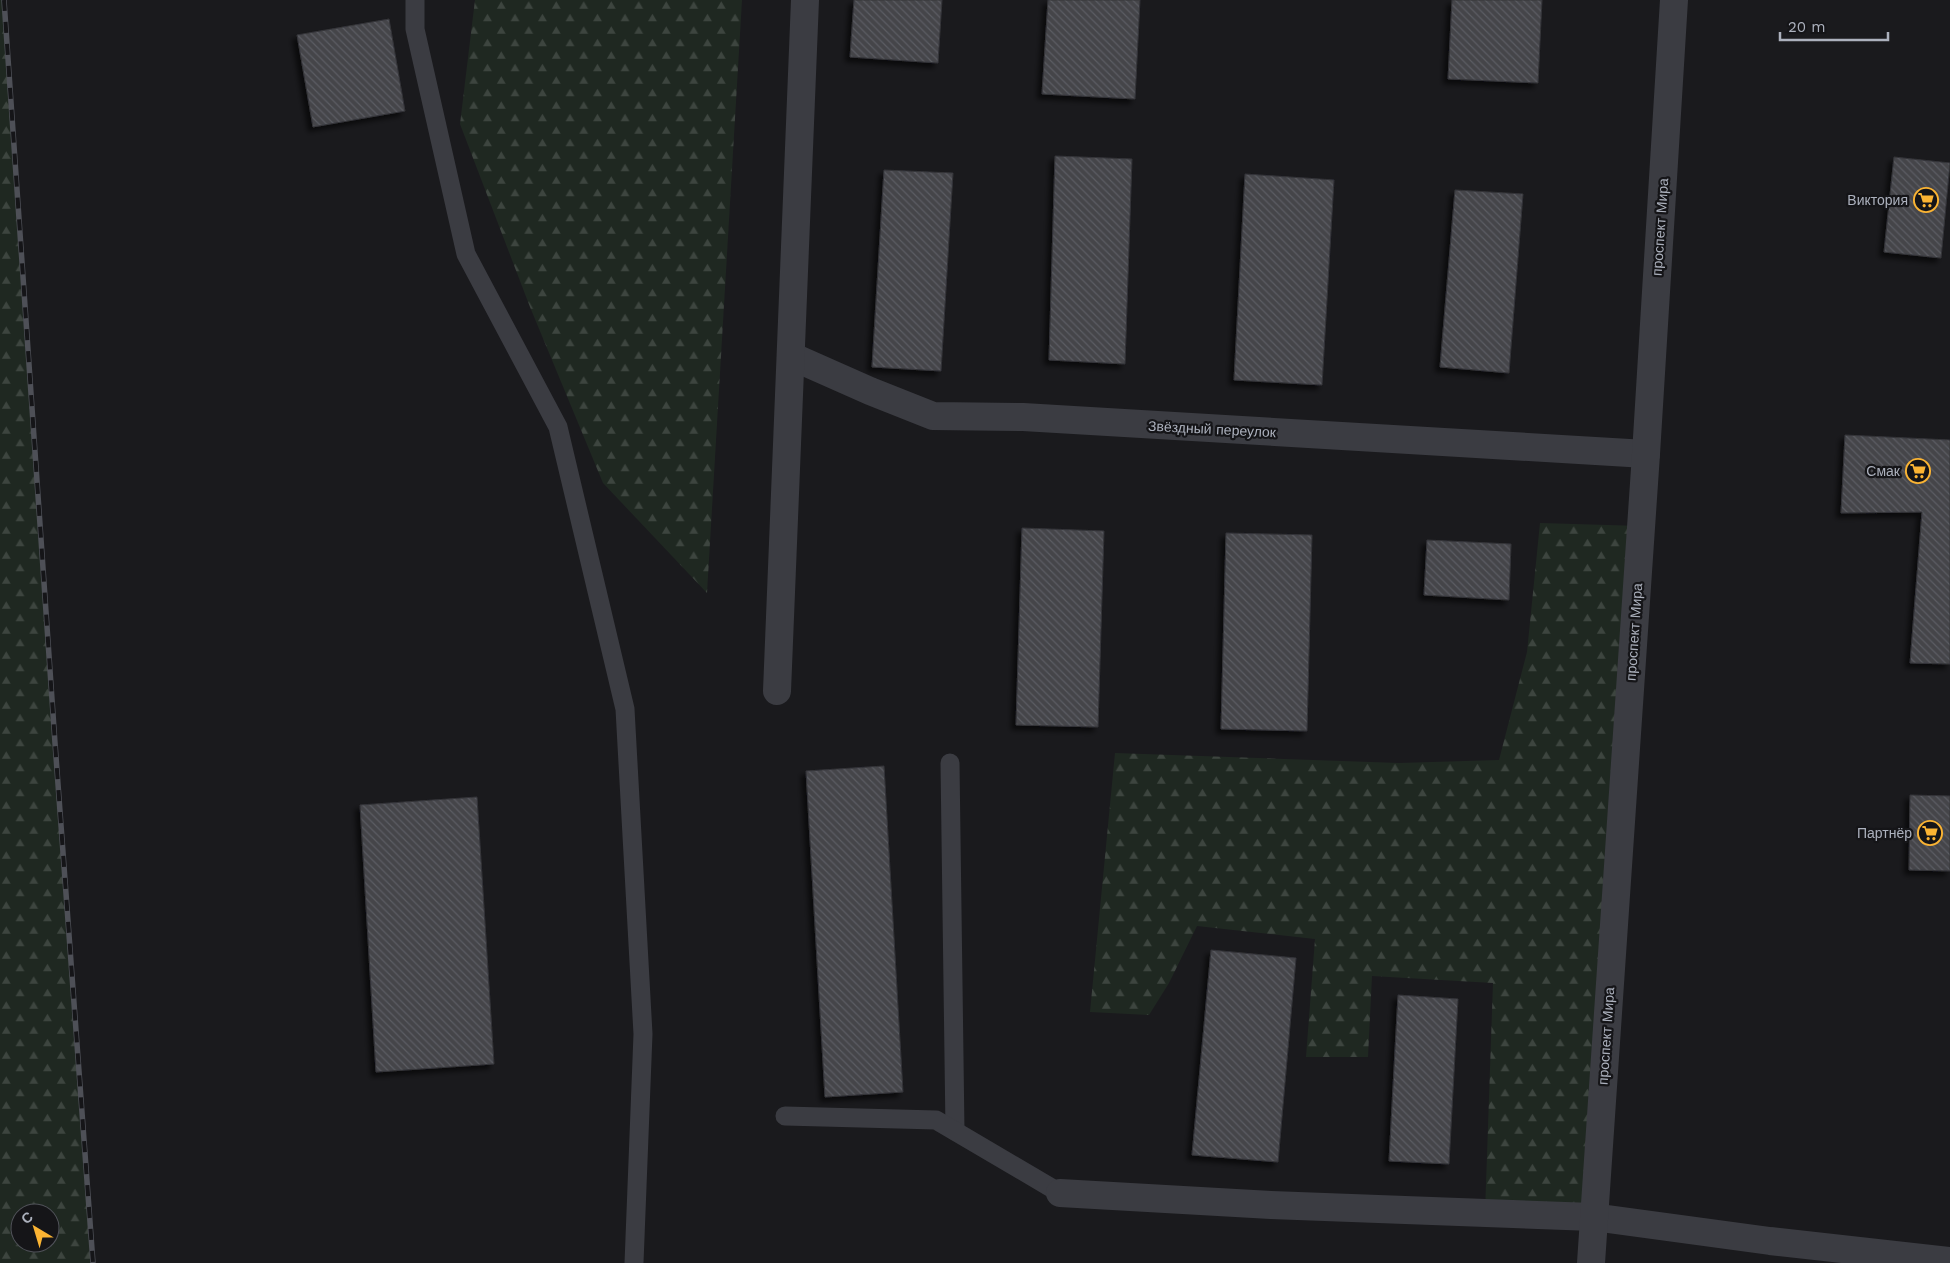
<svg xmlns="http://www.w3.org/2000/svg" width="1950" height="1263" font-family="'Work Sans',sans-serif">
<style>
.forest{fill:url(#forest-firs);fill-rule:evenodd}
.building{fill:url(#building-back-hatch);stroke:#343439;filter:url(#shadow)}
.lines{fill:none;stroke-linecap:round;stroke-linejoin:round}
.lane{stroke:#3b3c42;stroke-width:19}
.street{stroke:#3b3c42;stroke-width:28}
.rail-casing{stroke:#4e5057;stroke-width:5.5}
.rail{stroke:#151518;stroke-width:4;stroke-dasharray:11;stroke-linecap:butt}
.labels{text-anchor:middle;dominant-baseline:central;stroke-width:4.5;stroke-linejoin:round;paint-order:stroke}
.poi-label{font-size:14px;fill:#acb1bd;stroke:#151518;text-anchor:end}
.street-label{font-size:14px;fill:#acb1bd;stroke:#151518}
</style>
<defs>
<pattern id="forest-firs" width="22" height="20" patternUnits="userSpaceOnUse" patternTransform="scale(1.25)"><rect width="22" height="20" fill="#1f2821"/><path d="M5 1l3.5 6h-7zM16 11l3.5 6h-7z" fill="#3d453f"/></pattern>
<pattern id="building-back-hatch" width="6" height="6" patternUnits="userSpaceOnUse" patternTransform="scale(1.25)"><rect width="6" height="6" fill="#44454a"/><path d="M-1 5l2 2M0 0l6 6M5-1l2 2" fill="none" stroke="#5c5d62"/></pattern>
<filter id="shadow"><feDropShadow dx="-4.5" dy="4.5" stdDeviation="2.5" flood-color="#0009"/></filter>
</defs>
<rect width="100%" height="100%" fill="#1a1a1d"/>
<!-- forest -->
<g class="forest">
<path d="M0,0H2L93,1263H0ZM20,1213H50V1243H20Z"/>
<polygon points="475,0 742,0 707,593 603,483 530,307 460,124"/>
<polygon points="1540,523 1641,526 1593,1217 1485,1213 1493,983 1372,976 1368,1057 1306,1057 1315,939 1197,926 1169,983 1149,1015 1090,1012 1115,753 1399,763 1499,760 1527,652"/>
</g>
<!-- building -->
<g class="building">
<polygon points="854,0 942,0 938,63 850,57"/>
<polygon points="1048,0 1140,0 1135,99 1042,94"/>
<polygon points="1452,0 1542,0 1538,83 1448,79"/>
<polygon points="389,19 405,111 313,127 297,35"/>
<polygon points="1055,156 1132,159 1125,364 1049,360"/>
<polygon points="1894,157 1950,163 1941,258 1884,252"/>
<polygon points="884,170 953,173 941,371 872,367"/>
<polygon points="1245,174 1334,180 1322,385 1234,380"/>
<polygon points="1455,190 1523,194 1509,373 1440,367"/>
<polygon points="1845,435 1950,440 1950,664 1910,663 1922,512 1841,513"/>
<polygon points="1022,528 1104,531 1098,727 1016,725"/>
<polygon points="1226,533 1312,535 1307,731 1221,729"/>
<polygon points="1427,540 1511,544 1509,600 1424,595"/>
<polygon points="884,766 903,1092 825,1097 806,771"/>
<polygon points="1910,795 1950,796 1950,871 1909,870"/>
<polygon points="477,797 494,1064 376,1072 360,805"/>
<polygon points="1211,950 1296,958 1278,1162 1192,1155"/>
<polygon points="1398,995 1458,999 1449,1164 1389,1161"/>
</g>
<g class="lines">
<!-- lane -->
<g class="lane">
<polyline points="415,0 415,29 466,254 558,427 625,709 643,1034 634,1263"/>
<polyline points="950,763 955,1131"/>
<polyline points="785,1116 936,1120 1060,1193"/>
</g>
<!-- street -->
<g class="street">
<polyline points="791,356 870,391 933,416 1023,417 1646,454"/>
<polyline points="777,691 805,0"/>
<polyline points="1060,1193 1271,1205 1593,1217 1770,1241 1950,1261"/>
<polyline points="1591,1263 1646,454 1674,0"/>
</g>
<defs>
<polyline id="rail" points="4,0 55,743 93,1263"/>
</defs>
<!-- rail casing -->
<use href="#rail" class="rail-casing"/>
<!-- rail -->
<use href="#rail" class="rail"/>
</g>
<!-- icons -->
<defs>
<symbol id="supermarket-ring" viewBox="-11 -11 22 22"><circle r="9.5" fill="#151518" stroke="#fbb433" stroke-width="1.5"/><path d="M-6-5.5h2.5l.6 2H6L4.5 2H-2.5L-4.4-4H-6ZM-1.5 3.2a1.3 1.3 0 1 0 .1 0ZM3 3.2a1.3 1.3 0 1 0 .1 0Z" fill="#fbb433"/></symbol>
</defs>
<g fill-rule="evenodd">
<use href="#supermarket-ring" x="1912" y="186" width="28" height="28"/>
<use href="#supermarket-ring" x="1904" y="457" width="28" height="28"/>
<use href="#supermarket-ring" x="1916" y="819" width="28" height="28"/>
</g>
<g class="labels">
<!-- poi labels -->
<g class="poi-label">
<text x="1908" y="200">Виктория</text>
<text x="1900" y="471">Смак</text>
<text x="1912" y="833">Партнёр</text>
</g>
<!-- street labels -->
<g class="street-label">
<text transform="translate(1660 227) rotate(-86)">проспект Мира</text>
<text transform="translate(1212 429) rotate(3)">Звёздный переулок</text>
<text transform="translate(1634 632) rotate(-86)">проспект Мира</text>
<text transform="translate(1606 1036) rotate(-86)">проспект Мира</text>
</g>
</g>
<!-- north arrow -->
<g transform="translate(35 1228) rotate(322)"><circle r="24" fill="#151518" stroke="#51535a"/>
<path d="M0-4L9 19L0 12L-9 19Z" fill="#fbb433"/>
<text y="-8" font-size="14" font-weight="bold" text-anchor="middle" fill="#acb1bd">С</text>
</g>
<!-- scale -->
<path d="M1780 32v8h108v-8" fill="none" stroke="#acb1bd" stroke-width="2.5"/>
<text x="1788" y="32" font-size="15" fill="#acb1bd" stroke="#151518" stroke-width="4" paint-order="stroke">20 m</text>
</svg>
